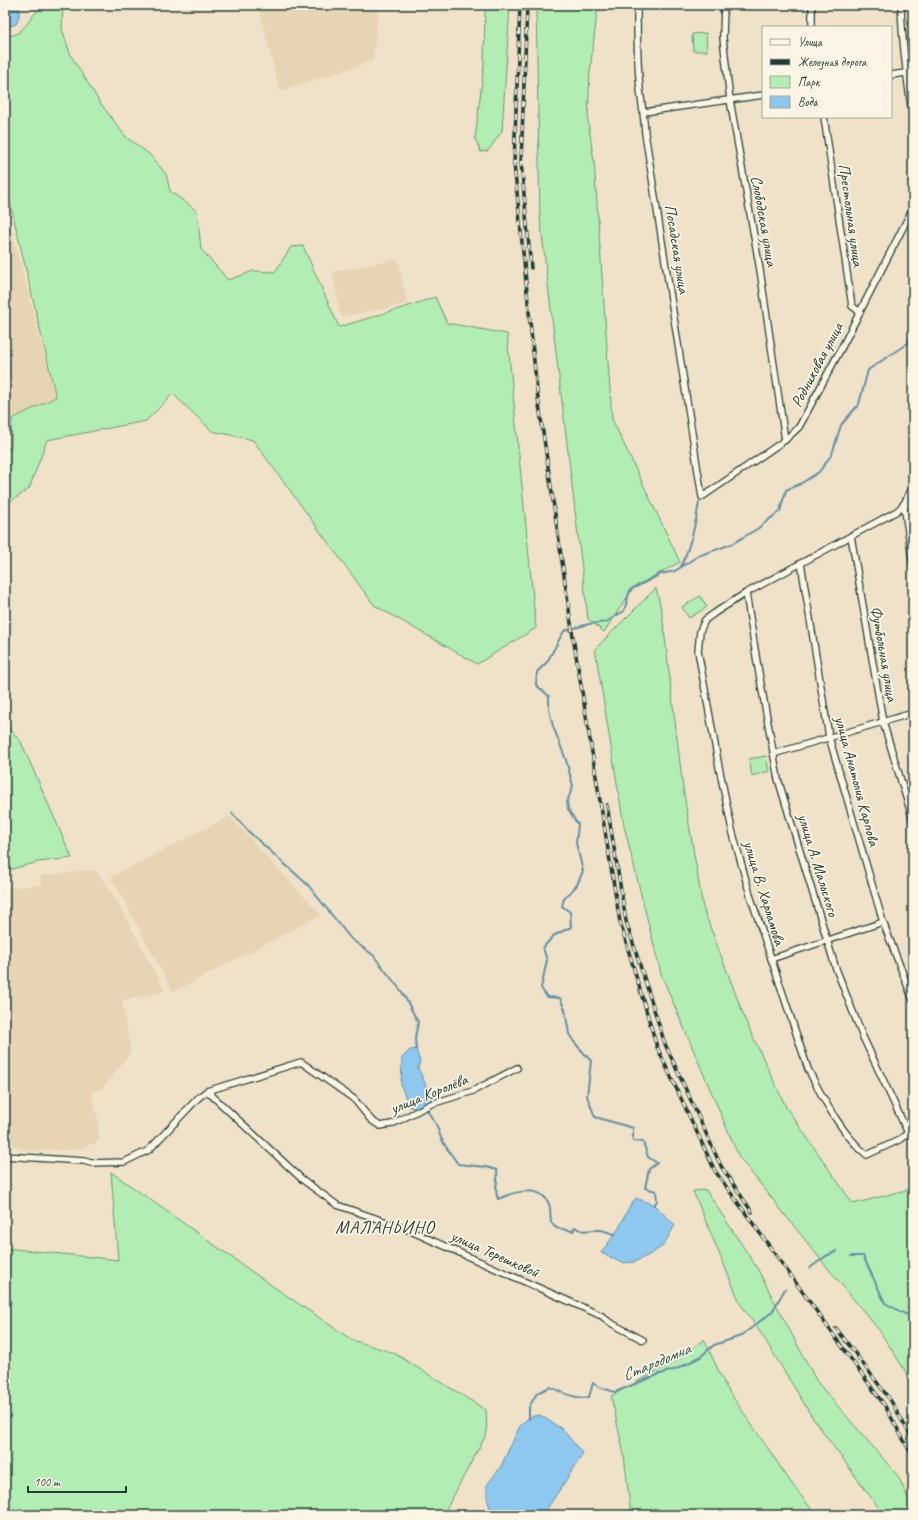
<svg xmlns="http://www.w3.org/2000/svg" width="918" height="1520" font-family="Caveat,sans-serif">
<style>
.built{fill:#e7d4b4}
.green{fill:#b2eeb3;stroke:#689674}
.water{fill:#8fc8ee;stroke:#6290a4}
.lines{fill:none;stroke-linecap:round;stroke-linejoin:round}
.stream{stroke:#6290a4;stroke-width:2}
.street-casing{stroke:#1f3d34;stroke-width:8}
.street{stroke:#fcf5e5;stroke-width:5.5}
.rail-casing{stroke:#1f3d34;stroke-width:3.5}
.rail{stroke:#fcf5e5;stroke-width:2;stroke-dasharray:6;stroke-linecap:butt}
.labels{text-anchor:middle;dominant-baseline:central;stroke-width:3.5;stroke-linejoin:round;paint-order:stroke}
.street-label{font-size:16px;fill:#1f3d34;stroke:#fcf5e5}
.water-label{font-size:17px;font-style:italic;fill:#355959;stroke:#fcf5e5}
.quarter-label{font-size:18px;letter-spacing:1px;fill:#1f3d34;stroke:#fcf5e5}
</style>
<rect width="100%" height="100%" fill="#f0e2c8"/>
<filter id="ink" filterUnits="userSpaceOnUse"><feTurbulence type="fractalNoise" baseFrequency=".025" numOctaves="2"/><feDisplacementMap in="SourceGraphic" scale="8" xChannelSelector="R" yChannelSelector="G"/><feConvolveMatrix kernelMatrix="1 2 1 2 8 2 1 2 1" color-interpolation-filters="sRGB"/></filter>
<g filter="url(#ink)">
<!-- built -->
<g class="built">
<polygon points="258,5 379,5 373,61 280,91"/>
<polygon points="5,207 56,397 12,419 5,419"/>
<polygon points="398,259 407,304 341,317 332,272"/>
<polygon points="229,816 321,915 173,992 111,877"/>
<polygon points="82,871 97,871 117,901 165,991 122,1001 131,1052 102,1089 91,1093 98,1119 99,1141 81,1149 26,1151 13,1144 5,1130 5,888 42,885 41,876"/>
</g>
<!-- green -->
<g class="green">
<path d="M45,5H63L62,29L71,56L101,104L126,137L149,154L166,174L170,191L197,211L201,249L228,280L254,271L275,272L291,247L303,246L339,327L412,305L435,297L447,323L507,334L536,628L477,664L374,605L253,440L212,431L173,394L146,421L47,440L29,489L5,505V449H11L12,419L56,397L5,181V37C9,36 14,35 18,33C29,25 33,11 45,5Z"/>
<polygon points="485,5 510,5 502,131 488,151 481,152 475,139 484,65"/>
<polygon points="536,5 598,5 590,71 588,121 594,161 612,419 680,562 634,587 604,632 588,619 540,218"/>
<polygon points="706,33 707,51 693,51 692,34"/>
<polygon points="656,588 662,613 683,788 703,908 747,1024 786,1107 853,1204 913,1188 913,1383 879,1330 821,1260 739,1157 661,974 624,826 595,649"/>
<polygon points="700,596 707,607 689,618 682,607"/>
<polygon points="5,723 21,742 72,858 38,862 5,871"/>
<polygon points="766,756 769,771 752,776 749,759"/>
<polygon points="111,1172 271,1285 352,1340 394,1353 486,1410 487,1433 443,1515 5,1515 5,1248 118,1260"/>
<polygon points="706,1190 757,1268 817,1382 898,1476 913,1509 913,1515 884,1515 814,1420 764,1338 740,1303 693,1191"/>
<polygon points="704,1339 726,1387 792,1484 816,1515 631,1515 624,1455 611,1396 681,1358"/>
</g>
<!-- water -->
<g class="water">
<path d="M5,5H17C21,11 19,19 16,24L5,28Z"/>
<polygon points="416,1049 420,1062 418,1068 429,1092 433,1096 433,1100 418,1108 409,1107 401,1085 402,1058 410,1050"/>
<polygon points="636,1198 654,1205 675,1225 663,1246 649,1255 634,1262 622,1263 601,1253 619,1228 628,1209"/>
<polygon points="540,1415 562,1429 583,1454 543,1515 487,1515 490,1509 487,1497 487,1485 500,1468 520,1426 529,1417"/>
</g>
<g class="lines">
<!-- stream -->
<g class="stream">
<path d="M681,567C690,546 696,524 699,502"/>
<polyline points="232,813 249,832 308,885 351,939 373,955 402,992 418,1022 415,1038 416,1049"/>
<path d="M426,1109L436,1124L441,1138L446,1147L458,1164L486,1167L497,1170C499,1182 493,1187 498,1199C513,1192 540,1184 549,1204C551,1209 550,1217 551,1222L556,1228L573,1231L575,1227C583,1234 592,1229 601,1230C606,1231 610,1233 615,1234"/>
<polyline points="654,1205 657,1201 656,1191 645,1188 649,1169 657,1163 648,1157 643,1142 633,1141 633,1128 595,1117 587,1096 591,1061 574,1042 569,1034 565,1010 560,998 547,997 541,988 547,960 543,948 553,936 571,927 570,912 562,906 564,899 577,885 583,871 576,843 578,825 568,809 567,802 573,786 566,760 553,726 549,710 549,696 536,685 537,672 547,662 564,631 589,624 606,622 624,611 630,590 661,574 675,571 698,556 732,544 757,529 780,511 786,490 800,484 819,472 832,454 841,425 859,404 868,370 908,343 913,328"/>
<polyline points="851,1256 863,1256 885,1303 903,1313 913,1317"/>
<polyline points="810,1268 826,1256 837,1251"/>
<path d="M529,1419V1407L537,1393L550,1387C562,1392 576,1400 589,1397L593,1383L599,1387L615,1392L660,1374L677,1369L700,1357L714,1345L741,1336L772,1312L785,1289"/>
</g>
<defs>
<g id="street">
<path d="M637,5C637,29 637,53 639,77C640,96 644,114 645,133L702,497L785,440L799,427L843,345L913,208"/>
<polyline points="724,5 723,38 730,100 760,270 785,440"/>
<polyline points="812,5 812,27"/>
<path d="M901,5C902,44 907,81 913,119"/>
<polyline points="891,75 913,72"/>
<polyline points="644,112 763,95"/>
<polyline points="824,117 852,306 860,312"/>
<path d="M913,486L904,504L897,511L746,593L716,612L705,620L700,631L698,651L719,767L732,830L750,895L808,1069C822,1097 842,1135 867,1155L899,1140L908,1133L913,1122"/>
<polyline points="904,504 913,566"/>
<polyline points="904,504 913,505"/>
<polyline points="851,536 883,722 913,820"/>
<polyline points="801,563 829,737 883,922 913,1000"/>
<polyline points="746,593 757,662 778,779 835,966 862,1035 908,1133"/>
<polyline points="773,754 913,713"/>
<polyline points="771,959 883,922"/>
<polyline points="207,1091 303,1180 337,1205 404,1228 602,1316 609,1322 643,1340"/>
<polyline points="5,1156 84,1161 91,1163 124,1162 149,1150 198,1098 207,1091 301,1062 354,1099 371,1120 380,1126 392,1124 431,1104 473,1091 517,1068"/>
</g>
</defs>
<!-- street casing -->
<use href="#street" class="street-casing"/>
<!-- street -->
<use href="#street" class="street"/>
<defs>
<g id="rail">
<polyline points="520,5 514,163 537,391 573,637 620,922 657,1047 715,1171 885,1406 913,1457"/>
<polyline points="527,5 521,162 531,268"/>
<polyline points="607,805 626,921 665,1044 721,1166 752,1212"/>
<polyline points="836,1328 891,1401 913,1440"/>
</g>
</defs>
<!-- rail casing -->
<use href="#rail" class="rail-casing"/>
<!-- rail -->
<use href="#rail" class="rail"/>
</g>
</g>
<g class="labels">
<!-- street labels -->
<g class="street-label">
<text transform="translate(851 215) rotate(82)">Престольная улица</text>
<text transform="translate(764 221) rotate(80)">Слободская улица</text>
<text transform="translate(677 249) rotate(81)">Посадская улица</text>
<text transform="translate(817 365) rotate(-62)">Родниковая улица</text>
<text transform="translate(884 654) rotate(80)">Футбольная улица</text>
<text transform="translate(857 781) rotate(75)">улица Анатолия Карпова</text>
<text transform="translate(818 865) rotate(73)">улица А. Мальского</text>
<text transform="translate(764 893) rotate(73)">улица В. Харламова</text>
<text transform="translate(429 1094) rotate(-22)">улица Королёва</text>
<text transform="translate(495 1254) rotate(24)">улица Терешковой</text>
</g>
<!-- water labels -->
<g class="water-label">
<text transform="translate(656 1362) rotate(-23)">Стародомна</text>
</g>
<!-- quarter labels -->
<g class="quarter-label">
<text x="385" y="1227">МАЛАНЬИНО</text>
</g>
</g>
<!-- margin -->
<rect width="918" height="1520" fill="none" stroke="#fcf5e5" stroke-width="20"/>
<rect x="10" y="10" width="898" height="1500" fill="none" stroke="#1f3d34" stroke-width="1.5" filter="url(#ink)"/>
<!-- legend -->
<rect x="762" y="26" width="130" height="92" fill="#fcf5e5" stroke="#a4ab9e"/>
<rect x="770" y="39" width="20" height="6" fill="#fcf5e5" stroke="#a4ab9e"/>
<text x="798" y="46" font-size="12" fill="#1f3d34">Улица</text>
<rect x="770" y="59" width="20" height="6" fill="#1f3d34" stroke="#a4ab9e"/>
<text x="798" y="66" font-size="12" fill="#1f3d34">Железная дорога</text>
<rect x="770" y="76" width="20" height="12" fill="#b2eeb3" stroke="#a4ab9e"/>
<text x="798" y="86" font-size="12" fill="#1f3d34">Парк</text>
<rect x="770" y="96" width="20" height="12" fill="#8fc8ee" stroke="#a4ab9e"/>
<text x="798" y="106" font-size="12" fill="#1f3d34">Вода</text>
<!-- scale -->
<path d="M28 1486v6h98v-6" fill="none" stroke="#1f3d34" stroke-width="2"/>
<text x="34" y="1486" font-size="12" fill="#1f3d34" stroke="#fcf5e5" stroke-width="3" paint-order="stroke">100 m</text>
</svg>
